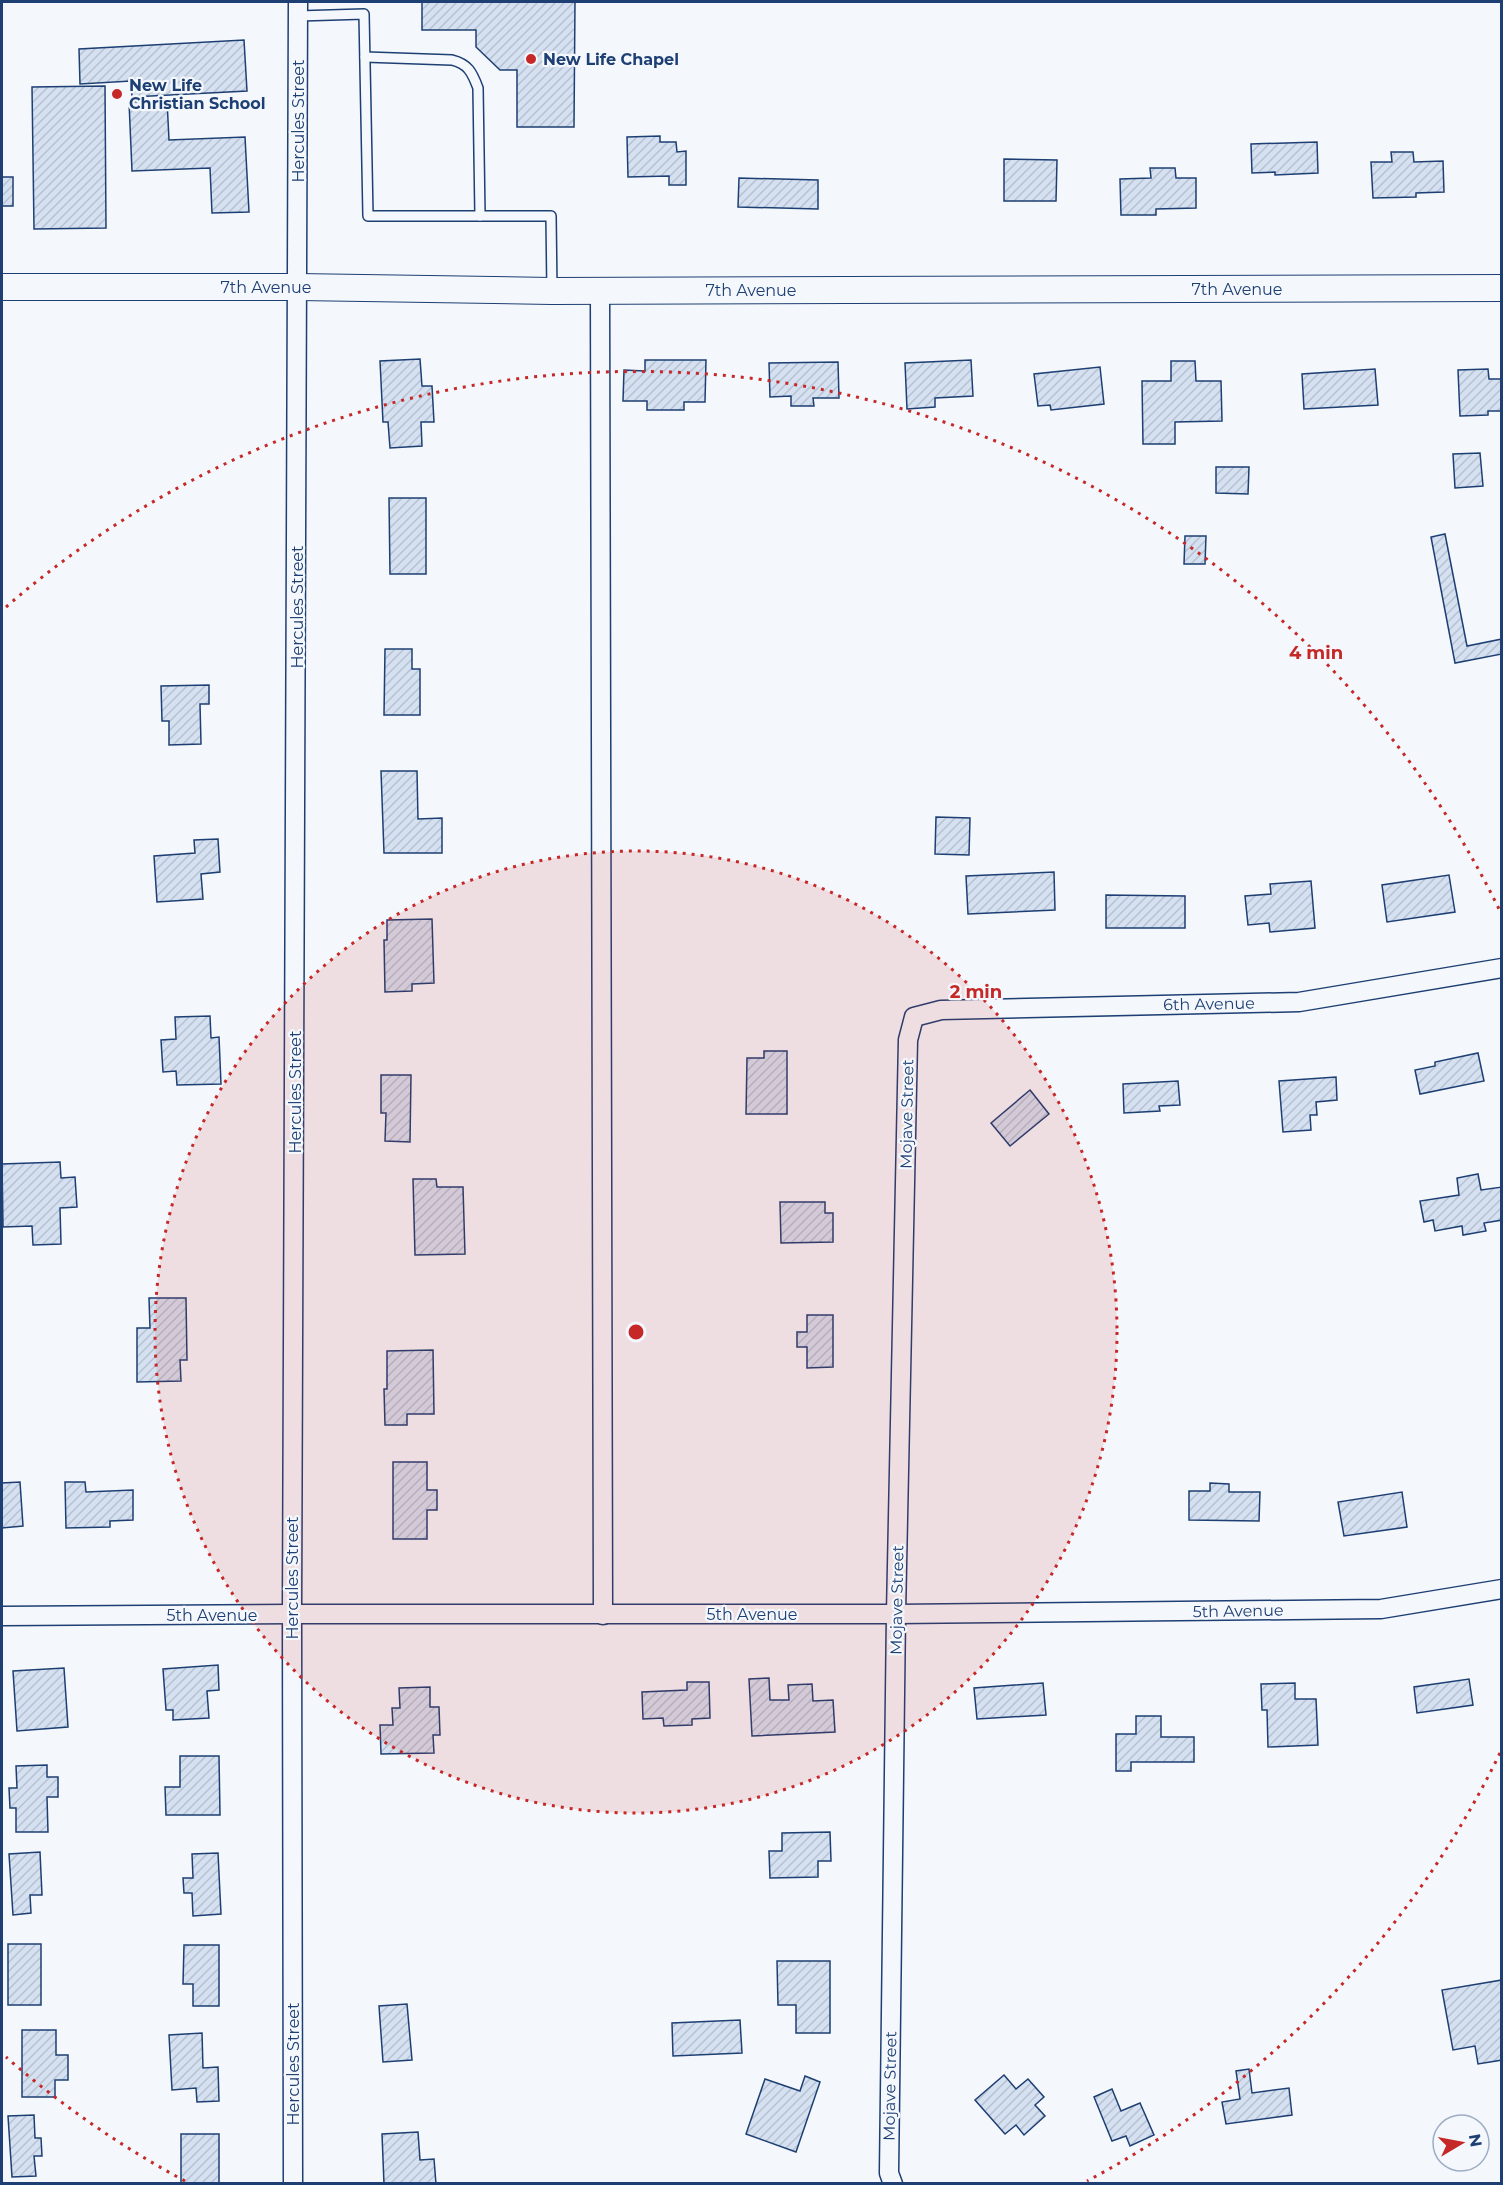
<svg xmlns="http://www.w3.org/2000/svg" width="1503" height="2185" font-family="Montserrat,sans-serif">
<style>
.building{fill:url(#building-hatch);stroke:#1d3f73;stroke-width:1.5}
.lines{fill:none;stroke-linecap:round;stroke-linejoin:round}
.lane-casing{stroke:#1d3f73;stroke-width:12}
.street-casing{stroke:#1d3f73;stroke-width:21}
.secondary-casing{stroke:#1d3f73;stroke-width:28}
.lane{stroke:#f4f7fb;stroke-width:9}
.street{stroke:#f4f7fb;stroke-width:18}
.secondary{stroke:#f4f7fb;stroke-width:26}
.ring{fill:none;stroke:#c62828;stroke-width:3;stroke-dasharray:3 6}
.poi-dot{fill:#c62828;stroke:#f4f7fb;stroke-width:2}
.labels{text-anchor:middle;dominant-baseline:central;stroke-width:4.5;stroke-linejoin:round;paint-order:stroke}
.poi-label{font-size:16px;font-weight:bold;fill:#1d3f73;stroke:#f4f7fb;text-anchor:start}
.street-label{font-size:16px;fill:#1d3f73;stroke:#f4f7fb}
.centre{fill:#c62828;stroke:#f4f7fb;stroke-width:3}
.ring-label{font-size:18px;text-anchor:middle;font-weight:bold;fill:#c62828;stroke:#f4f7fb;stroke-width:4.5;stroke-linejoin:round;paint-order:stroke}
</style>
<defs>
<pattern id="building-hatch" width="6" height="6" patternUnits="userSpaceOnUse" patternTransform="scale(1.5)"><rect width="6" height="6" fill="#d5e0f0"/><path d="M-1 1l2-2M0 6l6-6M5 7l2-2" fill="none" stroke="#b6c1d1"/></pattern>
</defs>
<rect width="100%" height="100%" fill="#f4f7fb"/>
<!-- building -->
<g class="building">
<polygon points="422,2 575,2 574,127 517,127 517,70 500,70 476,47 476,30 422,30"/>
<polygon points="244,40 247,91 132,97 131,81 80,84 79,49"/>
<polygon points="105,86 106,228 34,229 32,87"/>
<polygon points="167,100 169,140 245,137 249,212 212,213 210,168 132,171 129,102"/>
<polygon points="660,136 660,142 676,142 677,152 686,151 686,185 669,185 669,176 628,177 627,137"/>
<polygon points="1317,142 1318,173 1275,175 1275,172 1252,173 1251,144"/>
<polygon points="1391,152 1413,152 1414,162 1443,161 1444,192 1416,193 1416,197 1373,198 1371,162 1392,162"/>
<polygon points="1004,159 1057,160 1056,201 1004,201"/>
<polygon points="1150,168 1175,168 1176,178 1196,178 1196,208 1156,209 1156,215 1121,215 1120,179 1151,178"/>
<rect x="2" y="177" width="11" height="29"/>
<polygon points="739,178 818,180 818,209 738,207"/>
<polygon points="420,359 422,386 432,386 434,422 421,422 422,446 390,448 388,422 383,422 380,361"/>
<polygon points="645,360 706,360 705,402 684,402 684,410 647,410 647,401 623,401 624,370 645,371"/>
<polygon points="971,360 973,396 935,398 935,407 907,409 905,363"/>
<polygon points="1171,361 1195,361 1196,381 1221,381 1222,421 1175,422 1175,444 1143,444 1142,381 1171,381"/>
<polygon points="838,362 839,398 813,398 814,406 791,406 791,396 770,397 769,363"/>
<polygon points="1100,367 1104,404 1051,410 1050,405 1038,406 1034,374"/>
<polygon points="1375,369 1378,405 1304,409 1302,374"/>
<polygon points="1488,369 1489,379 1502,379 1502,411 1488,411 1488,415 1460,416 1458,370"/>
<polygon points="1480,453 1483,486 1455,488 1453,454"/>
<polygon points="1216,467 1249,467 1248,494 1216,493"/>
<polygon points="389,498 426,498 426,574 390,574"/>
<polygon points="1445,534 1467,646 1502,639 1502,654 1455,663 1431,537"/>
<polygon points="1185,536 1206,536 1205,564 1184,564"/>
<polygon points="385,649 412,649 412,669 420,669 420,715 384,715"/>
<polygon points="209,685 209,704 200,704 201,744 169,745 169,721 162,721 161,686"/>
<polygon points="381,771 417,771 418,819 442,818 442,853 384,853"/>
<polygon points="936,817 970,818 969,855 935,854"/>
<polygon points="218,839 220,872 201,874 203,899 157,902 154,856 195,853 194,840"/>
<polygon points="1054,872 1055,910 968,914 966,876"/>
<polygon points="1449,875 1455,912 1387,922 1382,885"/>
<polygon points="1311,881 1315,928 1270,932 1269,923 1248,925 1245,896 1271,894 1270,884"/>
<polygon points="1106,895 1185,896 1185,928 1106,928"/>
<polygon points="432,919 434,983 412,984 412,991 385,992 384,940 387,940 387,920"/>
<polygon points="210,1016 211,1038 219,1037 221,1084 177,1085 176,1071 163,1072 161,1040 176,1039 175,1017"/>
<polygon points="764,1051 787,1051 787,1114 746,1114 747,1058 764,1058"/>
<polygon points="1478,1053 1484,1081 1420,1094 1415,1070 1435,1066 1435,1062"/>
<polygon points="381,1075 411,1075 410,1142 385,1141 386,1113 381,1113"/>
<polygon points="1336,1077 1337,1100 1316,1102 1317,1115 1310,1115 1311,1130 1283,1132 1279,1081"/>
<polygon points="1178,1081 1180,1105 1159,1106 1160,1111 1124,1113 1123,1084"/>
<polygon points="1030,1090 1049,1114 1010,1146 991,1123"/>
<polygon points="60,1162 61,1178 75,1177 77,1207 60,1208 61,1244 33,1245 32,1226 3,1227 2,1164"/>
<polygon points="1478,1174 1481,1190 1502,1187 1502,1220 1484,1223 1486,1231 1463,1235 1462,1226 1435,1231 1433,1220 1424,1222 1420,1201 1459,1195 1457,1178"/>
<polygon points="413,1179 436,1179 437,1187 463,1187 465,1254 415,1255"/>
<polygon points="780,1202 825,1202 825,1213 833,1213 833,1242 781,1243"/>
<polygon points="149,1298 186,1298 187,1360 180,1360 181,1381 137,1382 137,1328 150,1328"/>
<polygon points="807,1315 833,1315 833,1367 807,1368 807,1347 797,1347 797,1332 807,1332"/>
<polygon points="433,1350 434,1414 407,1414 407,1425 385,1425 384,1389 387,1389 387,1351"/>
<polygon points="393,1462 427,1462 427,1490 437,1490 437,1510 427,1510 427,1539 393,1539"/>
<polygon points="20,1482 23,1526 2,1528 2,1483"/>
<polygon points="65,1482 85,1482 86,1492 133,1490 133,1520 110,1521 110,1527 66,1528"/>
<polygon points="1210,1483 1229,1484 1229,1492 1260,1492 1259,1521 1189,1520 1189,1491 1210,1491"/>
<polygon points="1402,1492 1407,1527 1344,1536 1338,1502"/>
<polygon points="218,1665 219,1690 207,1691 209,1718 173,1720 173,1710 166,1710 163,1669"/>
<polygon points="64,1668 68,1727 17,1731 13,1671"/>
<polygon points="769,1678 770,1700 789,1700 788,1685 812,1684 813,1701 833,1700 835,1732 752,1736 749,1679"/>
<polygon points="1469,1679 1473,1705 1417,1713 1414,1687"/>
<polygon points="687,1682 709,1682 710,1718 692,1719 692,1725 664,1726 663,1718 643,1719 642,1692 687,1690"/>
<polygon points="1043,1683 1046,1715 977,1719 974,1688"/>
<polygon points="1295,1683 1295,1699 1316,1699 1318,1745 1268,1747 1267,1710 1262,1710 1261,1684"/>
<polygon points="430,1687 430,1707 439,1707 440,1735 433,1735 434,1753 381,1754 380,1725 393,1725 392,1708 400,1708 399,1688"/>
<polygon points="1136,1716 1161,1716 1161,1737 1194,1737 1194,1762 1131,1762 1131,1771 1116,1771 1116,1734 1136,1734"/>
<polygon points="180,1756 219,1756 220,1815 166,1815 165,1787 180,1787"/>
<polygon points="47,1765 47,1777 58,1777 58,1797 47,1797 48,1832 16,1832 16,1808 10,1808 9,1788 17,1788 16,1766"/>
<polygon points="830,1832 831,1861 818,1861 818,1877 770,1878 769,1851 782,1851 782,1833"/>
<polygon points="40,1852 42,1895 30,1895 31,1913 13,1915 9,1854"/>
<polygon points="218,1853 221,1914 193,1916 192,1893 184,1893 183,1878 193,1878 192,1854"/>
<rect x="8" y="1944" width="33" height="61"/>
<polygon points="184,1945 219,1945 219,2006 193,2006 193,1984 183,1984"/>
<polygon points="777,1961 830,1961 830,2033 796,2033 796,2005 778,2005"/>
<polygon points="1502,1980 1502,2060 1478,2064 1475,2046 1453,2050 1442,1990"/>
<polygon points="407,2004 412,2060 383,2062 379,2006"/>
<polygon points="740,2020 742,2053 673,2056 672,2023"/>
<polygon points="22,2030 56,2030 56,2055 68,2055 68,2080 55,2080 55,2097 22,2097"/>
<polygon points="202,2033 203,2068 218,2067 219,2101 197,2102 196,2088 172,2090 169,2035"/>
<polygon points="1249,2069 1252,2093 1289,2088 1292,2115 1226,2124 1222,2102 1240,2099 1236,2071"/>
<polygon points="1004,2075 1016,2089 1028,2079 1044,2097 1035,2105 1045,2116 1024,2135 1016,2125 1005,2134 975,2100"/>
<polygon points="805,2076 820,2082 796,2152 746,2134 765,2079 800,2091"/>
<polygon points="1112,2089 1121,2111 1140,2103 1154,2135 1130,2146 1126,2136 1112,2141 1094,2097"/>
<polygon points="34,2115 35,2138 41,2138 42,2156 34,2156 36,2176 12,2177 8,2116"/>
<polygon points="418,2132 420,2160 434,2159 436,2184 384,2184 382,2134"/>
<rect x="181" y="2134" width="38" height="50"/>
</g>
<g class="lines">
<defs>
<g id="lane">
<polyline points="298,16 364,14 368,216 551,216 552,291"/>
<path d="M365,57L452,60C468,64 472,72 478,88L480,216"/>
</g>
<g id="street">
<polyline points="600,290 603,1615"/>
<polyline points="2,1616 292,1614 896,1614 1381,1609 1502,1589"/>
<polyline points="293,2184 292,1614 298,2"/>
<polyline points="893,2184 889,2173 896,1614 908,1040 914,1017 941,1010 1299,1002 1502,968"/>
</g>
<polyline id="secondary" points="2,287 298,287 552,291 1502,288"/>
</defs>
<!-- lane casing -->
<use href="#lane" class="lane-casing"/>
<!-- street casing -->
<use href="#street" class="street-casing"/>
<!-- secondary casing -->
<use href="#secondary" class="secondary-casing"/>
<!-- lane -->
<use href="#lane" class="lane"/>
<!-- street -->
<use href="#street" class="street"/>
<!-- secondary -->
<use href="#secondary" class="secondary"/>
</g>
<!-- distance rings -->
<circle cx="636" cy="1332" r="481" fill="#c62828" fill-opacity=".12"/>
<g class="ring">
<circle cx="636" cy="1332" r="481"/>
<path d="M1500 1753A961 961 0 0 1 1087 2181M185 2181A961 961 0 0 1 6 2057M6 607A961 961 0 0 1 1500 911"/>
</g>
<!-- markers -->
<g class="poi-dot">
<circle cx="531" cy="59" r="6"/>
<circle cx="117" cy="94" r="6"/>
</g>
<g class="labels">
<!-- poi labels -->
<g class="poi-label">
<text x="543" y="59">New Life Chapel</text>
<text x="129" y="85">New Life<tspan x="129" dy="18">Christian School</tspan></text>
</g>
<!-- street labels -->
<g class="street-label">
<text transform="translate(298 121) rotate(-90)">Hercules Street</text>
<text x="266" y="287">7th Avenue</text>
<text x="1237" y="289">7th Avenue</text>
<text x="751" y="290">7th Avenue</text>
<text transform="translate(297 607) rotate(-90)">Hercules Street</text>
<text transform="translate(1209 1004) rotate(-1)">6th Avenue</text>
<text transform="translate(295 1092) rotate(-90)">Hercules Street</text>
<text transform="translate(907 1114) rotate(-89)">Mojave Street</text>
<text transform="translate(292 1578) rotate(-90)">Hercules Street</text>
<text transform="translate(897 1600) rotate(-89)">Mojave Street</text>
<text transform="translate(1238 1611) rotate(-1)">5th Avenue</text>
<text x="752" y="1614">5th Avenue</text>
<text x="212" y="1615">5th Avenue</text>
<text transform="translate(293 2064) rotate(-90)">Hercules Street</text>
<text transform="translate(890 2086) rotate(-89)">Mojave Street</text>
</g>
</g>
<circle cx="636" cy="1332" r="9" class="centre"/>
<g class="ring-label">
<text x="1316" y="659">4 min</text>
<text x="976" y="998">2 min</text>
</g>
<!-- border -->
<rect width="1503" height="2185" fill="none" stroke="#1d3f73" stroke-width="6"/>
<!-- north arrow -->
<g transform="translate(1461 2143) rotate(80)"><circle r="28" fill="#f4f7fb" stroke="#9eadc5" stroke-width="1.5"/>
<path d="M0-4.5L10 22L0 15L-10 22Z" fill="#c62828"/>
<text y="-9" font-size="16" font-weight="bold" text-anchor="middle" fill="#1d3f73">N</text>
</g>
</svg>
